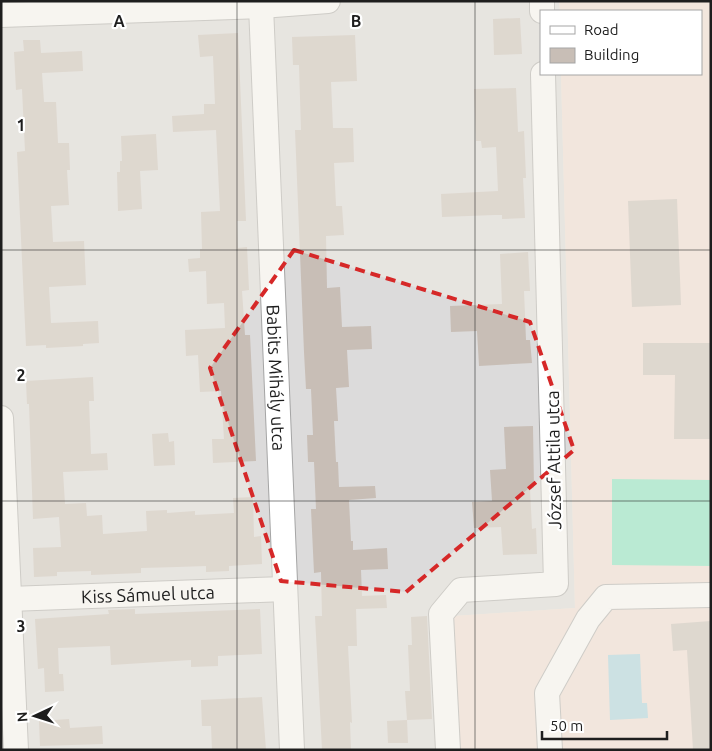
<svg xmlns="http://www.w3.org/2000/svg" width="712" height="751" font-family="Ubuntu,sans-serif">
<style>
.residential{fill:#dcdbdb}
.military{fill:#f3ddd4}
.pitch{fill:#79e7be}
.water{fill:#9fd2e2}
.building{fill:#c8beb6}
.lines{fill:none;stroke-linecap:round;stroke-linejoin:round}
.minor-casing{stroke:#a5a5a5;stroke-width:26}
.minor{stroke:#fff;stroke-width:24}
.marked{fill:none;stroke:#d62828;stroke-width:4;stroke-dasharray:10 6;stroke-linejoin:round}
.grid{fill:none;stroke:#1e1e1e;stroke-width:1;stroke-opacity:0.55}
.labels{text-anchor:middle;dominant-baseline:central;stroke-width:4.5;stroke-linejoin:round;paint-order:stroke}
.street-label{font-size:18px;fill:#1e1e1e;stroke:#fff}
.grid-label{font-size:16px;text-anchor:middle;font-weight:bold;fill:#1e1e1e;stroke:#fff;stroke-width:4.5;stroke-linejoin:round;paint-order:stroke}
</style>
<rect width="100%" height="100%" fill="#f0ece3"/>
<!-- residential -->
<polygon class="residential" points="1,1 559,1 560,11 541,11 541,74 561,74 575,608 454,616 459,750 1,750"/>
<!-- military -->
<polygon class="military" points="559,1 711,1 711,750 459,750 454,616 575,608 561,74 701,74 701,11 560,11"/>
<!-- pitch -->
<polygon class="pitch" points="612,479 711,480 711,566 612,565"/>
<!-- water -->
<polygon class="water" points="640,654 642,703 647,703 648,718 610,720 608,655"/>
<!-- building -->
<g class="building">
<polygon points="520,18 522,54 494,55 493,19"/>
<polygon points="238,33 246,221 237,221 238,248 247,247 249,290 242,291 245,335 250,335 256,461 213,463 212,439 224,439 221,391 200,392 198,355 186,356 185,330 225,328 224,303 207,304 206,271 189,272 188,259 200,258 200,249 202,249 201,212 220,211 216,130 173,132 172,116 204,114 204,104 215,104 213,56 200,57 198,35"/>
<polygon points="355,35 357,81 331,82 333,128 353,128 354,162 334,163 336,206 342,206 344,235 326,236 327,288 340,287 342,327 371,326 372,349 347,350 349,387 336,388 338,421 334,421 336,462 338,462 339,487 375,486 376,498 349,500 351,541 353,541 353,550 387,548 388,569 361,570 362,596 386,595 387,608 356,609 357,646 348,646 352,723 350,722 351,750 322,750 315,616 322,616 321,572 314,573 311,509 316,509 314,462 308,462 307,435 313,435 311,389 306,389 304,352 295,130 301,130 299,65 293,65 292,37"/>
<polygon points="23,40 40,40 41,53 82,51 83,71 42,73 44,102 56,102 58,143 69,143 70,170 67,170 69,205 51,206 53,242 84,241 86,285 49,287 51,323 98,321 99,343 83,344 83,346 46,348 46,345 26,346 17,152 25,151 22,89 16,90 14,52 24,51"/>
<polygon points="516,88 518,132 524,131 526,178 523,178 525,218 502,219 502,215 494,215 442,217 441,194 498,191 496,147 482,148 481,141 476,141 474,89"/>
<polygon points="156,134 158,170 140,171 142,209 118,211 117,172 120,172 120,161 122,161 121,136"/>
<polygon points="677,199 681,305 632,307 628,201"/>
<polygon points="528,252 530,291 524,291 526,340 530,340 532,363 479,366 477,331 451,332 450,306 502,304 500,254"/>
<polygon points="643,343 711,343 711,439 674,439 675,375 643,375"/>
<polygon points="93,377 94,401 89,401 91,454 107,453 108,470 63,472 65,504 86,503 87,516 102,515 103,534 147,531 146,511 167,510 167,513 195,511 195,515 234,513 233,498 253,497 254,537 261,536 262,564 229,566 229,571 206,572 206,566 177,567 141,568 141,573 91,575 91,571 57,572 57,576 34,577 33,548 61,547 59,517 33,519 29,404 27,404 26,381"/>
<polygon points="533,426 534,488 530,489 532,529 536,528 537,554 503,555 501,527 474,528 472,502 492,501 490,470 506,469 504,427"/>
<polygon points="168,433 169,442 174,441 175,465 154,466 152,434"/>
<polygon points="135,609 135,614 260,609 262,654 218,656 218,666 191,667 191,660 111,665 110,646 58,648 59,674 63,674 64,691 45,692 44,668 38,669 35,619 109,614 108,610"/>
<polygon points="427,616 432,719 407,720 405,691 410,691 408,645 412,645 411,617"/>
<polygon points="711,621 711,750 693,750 687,650 673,651 671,624"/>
<polygon points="262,697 266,750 212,750 211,726 202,726 201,700"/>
<polygon points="69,719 70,728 102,726 103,744 40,746 39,721"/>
<polygon points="407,720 408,743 388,743 387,721"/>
</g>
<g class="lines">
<defs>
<g id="minor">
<polyline points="542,1 542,11"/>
<path id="s1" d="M261,6L292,750"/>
<polyline points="1,15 261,6 328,1"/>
<polyline points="1,418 16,750"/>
<path id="s2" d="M9,599L285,589"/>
<polyline points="448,750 441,614 461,590 556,584 543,74"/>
<polyline points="550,750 547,693 588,619 606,597 711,595"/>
</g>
</defs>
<!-- minor casing -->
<use href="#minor" class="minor-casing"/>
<!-- minor -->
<use href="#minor" class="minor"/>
</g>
<!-- marked area -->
<path d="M0 0H712V751H0ZM294,250L530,322L574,450L406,592L281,581L210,368Z" fill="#f0ece3" fill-opacity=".55" fill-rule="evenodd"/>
<path class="marked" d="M294,250L530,322L574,450L406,592L281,581L210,368Z"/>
<!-- grid -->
<path class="grid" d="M237,1V750M475,1V750M1,250H711M1,501H711"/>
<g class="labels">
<!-- street labels -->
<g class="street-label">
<text stroke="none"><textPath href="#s1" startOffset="372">Babits Mihály utca</textPath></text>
<text transform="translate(553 460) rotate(-91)">József Attila utca</text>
<text stroke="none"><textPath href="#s2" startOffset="139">Kiss Sámuel utca</textPath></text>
</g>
</g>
<g class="grid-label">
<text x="119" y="27">A</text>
<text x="356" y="27">B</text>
<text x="21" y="131">1</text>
<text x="21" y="381">2</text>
<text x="21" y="632">3</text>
</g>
<!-- border -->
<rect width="712" height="751" fill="none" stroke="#1e1e1e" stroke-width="5"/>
<!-- legend -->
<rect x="540" y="10" width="162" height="65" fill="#ffffff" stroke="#a5a5a5"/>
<rect x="550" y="26" width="25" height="8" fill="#ffffff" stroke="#a5a5a5"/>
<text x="584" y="35" font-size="15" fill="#1e1e1e">Road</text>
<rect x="550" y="48" width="25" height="15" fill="#c8beb6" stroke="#a5a5a5"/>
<text x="584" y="60" font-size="15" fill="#1e1e1e">Building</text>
<!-- north arrow -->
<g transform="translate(35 716) rotate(266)" stroke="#ffffff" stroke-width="4" paint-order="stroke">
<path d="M0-4L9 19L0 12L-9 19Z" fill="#1e1e1e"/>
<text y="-8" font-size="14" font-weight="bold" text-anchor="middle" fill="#1e1e1e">N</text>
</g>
<!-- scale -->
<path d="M542 731v8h125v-8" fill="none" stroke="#1e1e1e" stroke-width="2.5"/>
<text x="550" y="731" font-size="15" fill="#1e1e1e" stroke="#ffffff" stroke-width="4" paint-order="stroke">50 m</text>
</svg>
